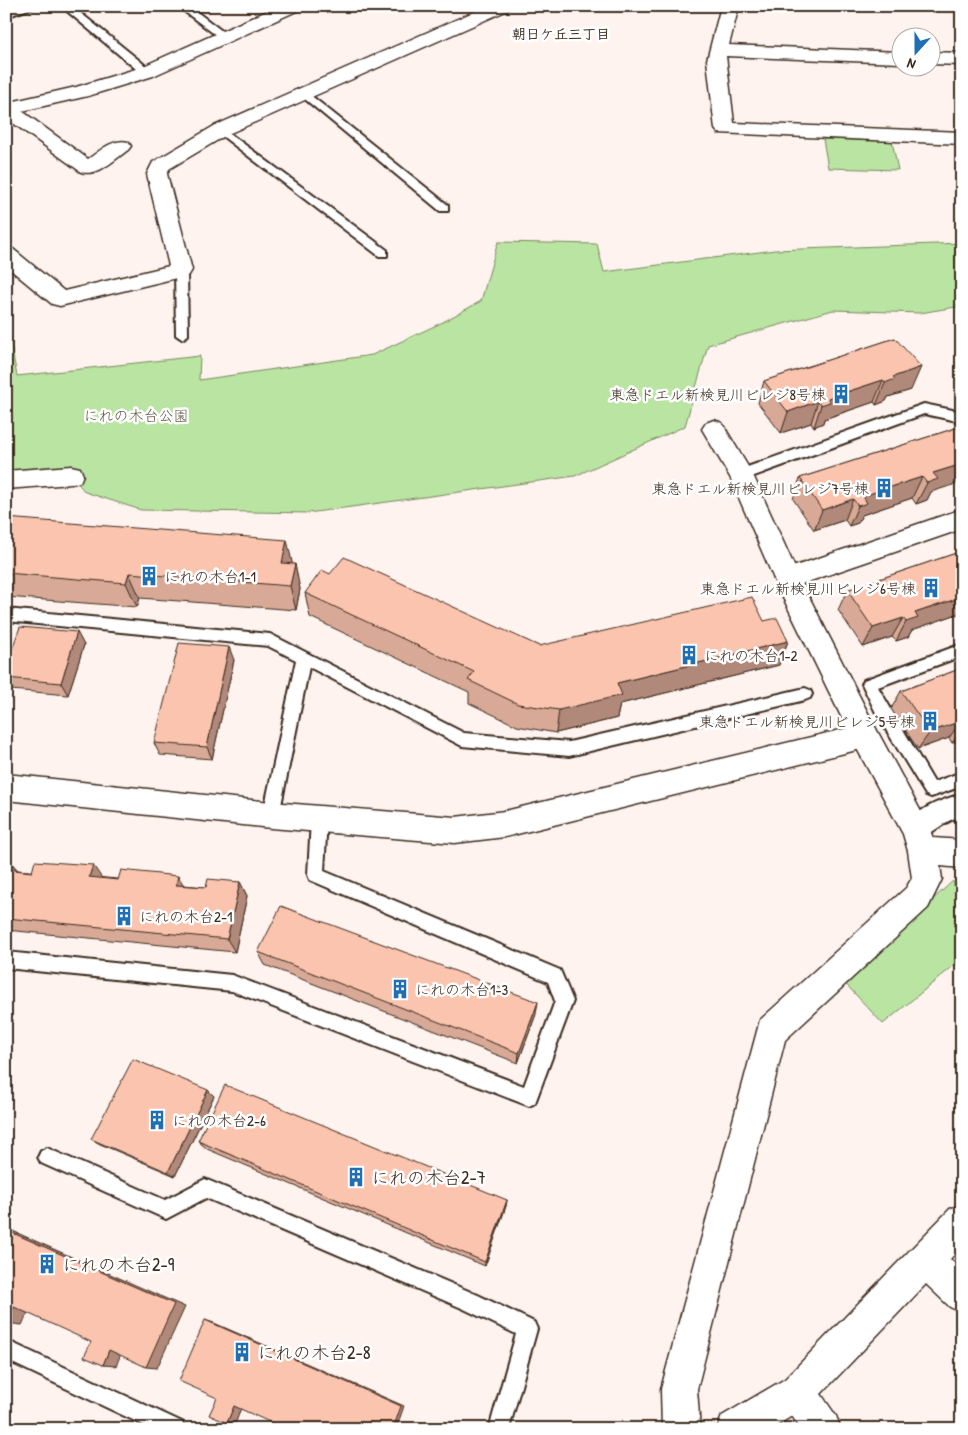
<svg xmlns="http://www.w3.org/2000/svg" width="968" height="1435" font-family="'Patrick Hand','Klee One',sans-serif">
<style>
.green{fill:#b9e4a1;stroke:#7a8760}
.lines{fill:none;stroke-linecap:round;stroke-linejoin:round}
.service-casing{stroke:#3b2a1e;stroke-width:4}
.pedestrian-casing{stroke:#3b2a1e;stroke-width:4}
.minor-casing{stroke:#3b2a1e;stroke-width:3}
.tertiary-casing{stroke:#3b2a1e;stroke-width:3}
.service{fill:#fff;fill-rule:evenodd}
.pedestrian{fill:#fff;fill-rule:evenodd}
.minor{fill:#fff;fill-rule:evenodd}
.tertiary{fill:#fff;fill-rule:evenodd}
.wall{fill:#d8a996;stroke:#3b2a1e}
.shaded-wall{fill:#b0897a;stroke:#3b2a1e}
.building{fill:#fbc4ae;stroke:#3b2a1e}
.labels{text-anchor:middle;dominant-baseline:central;stroke-width:5;stroke-linejoin:round;paint-order:stroke}
.far-neighbourhood-label{font-size:14px;font-weight:bold;fill:#3b2a1e;stroke:#fff}
.poi-label{font-size:15px;fill:#3b2a1e;stroke:#fff;text-anchor:start}
.park-label{font-size:15px;fill:#5a583f;stroke:#fff}
.near-poi-label{font-size:18px;fill:#3b2a1e;stroke:#fff;text-anchor:start}
</style>
<rect width="100%" height="100%" fill="#fef3ef"/>
<filter id="ink" filterUnits="userSpaceOnUse"><feTurbulence type="fractalNoise" baseFrequency=".02" numOctaves="2"/><feDisplacementMap in="SourceGraphic" scale="10" xChannelSelector="R" yChannelSelector="G"/><feConvolveMatrix kernelMatrix="1 2 1 2 8 2 1 2 1" color-interpolation-filters="sRGB"/></filter>
<g filter="url(#ink)">
<!-- green -->
<g class="green">
<polygon points="823,139 892,141 898,170 828,168"/>
<polygon points="498,242 597,244 604,272 775,250 962,243 962,306 920,313 833,310 708,345 685,426 575,476 308,513 141,510 85,492 71,475 6,478 6,319 17,376 200,356 199,380 372,355 441,323 481,301"/>
<polygon points="953,881 962,913 962,959 883,1024 843,981"/>
</g>
<g class="lines">
<defs>
<g id="service">
<polygon points="21,6 37,6 6,17 6,11"/>
<polygon points="61,6 72,6 140,61 150,70 150,74 142,74"/>
<polygon points="177,6 189,6 230,37 221,39"/>
<polygon points="304,90 448,205 448,211 440,211 300,95 299,93"/>
<polygon points="221,127 387,250 387,256 379,256 217,132 216,130"/>
<polygon points="181,266 187,270 188,335 182,339 176,335 175,270"/>
<polygon points="924,404 962,412 962,422 924,414 746,479 736,479 734,475 736,471"/>
<polygon points="6,609 270,634 464,733 569,742 805,688 810,690 812,694 810,698 805,700 569,756 462,746 309,667 279,815 277,820 271,822 265,820 263,815 296,660 268,646 6,621"/>
<polygon points="962,644 962,656 878,687 934,782 962,772 962,786 931,797 926,795 877,715 862,684 864,680"/>
<polygon points="319,812 325,814 327,819 324,871 560,970 573,1001 535,1103 529,1106 232,991 6,968 6,952 232,975 524,1086 555,1001 548,982 310,880 308,875 311,819 313,814"/>
<polygon points="47,1148 165,1200 205,1179 478,1295 534,1322 537,1329 509,1429 489,1429 516,1334 464,1309 206,1198 166,1219 41,1163 38,1157 41,1151"/>
<polygon points="6,1340 182,1422 185,1429 152,1429 6,1360"/>
</g>
<path id="pedestrian" d="M962,794V816C944,820 933,834 916,841L908,838L904,830C914,809 941,800 962,794Z"/>
<g id="minor">
<path d="M278,6H302L299,10L153,76L88,96L22,111L88,159C100,151 113,138 128,142L131,146L128,150C115,159 98,177 81,172L6,118V103L76,87L139,68Z"/>
<polygon points="487,6 511,6 508,10 228,134 169,169 167,174 192,270 189,275 60,306 52,304 6,266 6,247 13,249 64,291 169,266 147,174 153,162 214,126"/>
<polygon points="721,6 739,6 729,45 900,52 900,63 726,56 734,123 962,132 962,144 718,133 715,129 707,60"/>
<polygon points="930,52 962,53 962,65 930,64"/>
<polygon points="714,420 722,423 753,475 800,579 875,727 926,821 933,838 962,840 962,868 940,866 942,879 928,908 785,1040 697,1389 700,1429 662,1429 661,1389 760,1020 906,888 912,878 908,851 903,834 855,745 774,579 730,477 702,429 706,423"/>
<polygon points="71,466 80,468 83,475 80,482 71,484 6,489 6,471"/>
<polygon points="962,1204 962,1246 950,1259 962,1270 962,1313 950,1307 926,1284 821,1394 836,1416 841,1429 801,1429 792,1416 771,1429 717,1429 722,1416 785,1379 950,1209"/>
</g>
<g id="tertiary">
<polygon points="962,509 962,529 787,589 778,586 774,579 778,572"/>
<polygon points="865,724 875,727 879,736 875,745 865,748 505,837 455,843 271,828 6,800 6,774 271,802 455,817 505,811"/>
</g>
</defs>
<!-- service casing -->
<use href="#service" class="service-casing"/>
<!-- pedestrian casing -->
<use href="#pedestrian" class="pedestrian-casing"/>
<!-- minor casing -->
<use href="#minor" class="minor-casing"/>
<!-- tertiary casing -->
<use href="#tertiary" class="tertiary-casing"/>
<!-- service -->
<use href="#service" class="service"/>
<!-- pedestrian -->
<use href="#pedestrian" class="pedestrian"/>
<!-- minor -->
<use href="#minor" class="minor"/>
<!-- tertiary -->
<use href="#tertiary" class="tertiary"/>
</g>
<!-- wall -->
<g class="wall">
<polygon points="895,338 911,390 888,397 886,401 876,405 874,402 824,419 823,423 814,427 811,423 781,433 758,403 764,381"/>
<polygon points="962,426 927,500 916,504 912,498 862,515 858,523 849,526 845,520 814,530 793,499 800,478"/>
<polygon points="6,518 293,564 300,589 296,610 140,598 137,607 6,597"/>
<polygon points="962,551 962,618 960,618 957,614 912,630 908,637 896,641 892,637 863,647 838,610 847,590"/>
<polygon points="330,574 539,646 764,621 788,641 779,665 620,704 617,718 556,733 517,726 469,703 469,692 310,617 305,593"/>
<polygon points="84,645 68,695 11,690 8,686 6,690 6,655 9,659"/>
<polygon points="234,660 212,759 160,755 154,743"/>
<polygon points="962,668 962,740 952,743 949,738 918,749 891,709 901,691"/>
<polygon points="6,857 18,870 206,887 240,882 247,896 235,952 6,930"/>
<polygon points="258,952 536,1014 518,1063 265,965"/>
<polygon points="208,1090 214,1096 175,1176 100,1144 91,1139"/>
<polygon points="198,1141 507,1200 506,1206 485,1266 207,1149"/>
</g>
<!-- shaded-wall -->
<g class="shaded-wall">
<polygon points="921,367 911,390 888,397 886,401 876,405 885,383 893,377"/>
<polygon points="883,380 874,402 824,419 823,423 814,427 821,405 828,398"/>
<polygon points="818,401 811,423 781,433 788,412"/>
<polygon points="962,464 962,482 931,492 927,500 916,504 927,483 933,473"/>
<polygon points="922,477 912,498 862,515 858,523 849,526 858,506 863,496"/>
<polygon points="853,499 845,520 814,530 822,510"/>
<polygon points="287,540 293,566 282,563"/>
<polygon points="295,564 300,589 296,610 290,586"/>
<polygon points="129,573 140,598 137,607 126,583"/>
<polygon points="962,597 962,606 957,614 912,630 908,637 896,641 906,622 915,613"/>
<polygon points="903,618 892,637 863,647 873,628"/>
<polygon points="77,632 84,645 68,695 61,683"/>
<polygon points="788,641 779,665 620,704 617,718 556,733 559,710 617,683"/>
<polygon points="229,647 234,660 212,759 207,747"/>
<polygon points="6,655 14,667 6,678"/>
<polygon points="961,721 949,738 918,749 930,732"/>
<polygon points="962,730 962,740 952,743"/>
<polygon points="6,857 19,872 6,873"/>
<polygon points="93,865 103,880 89,877"/>
<polygon points="178,876 187,890 176,885"/>
<polygon points="240,882 247,896 235,952 227,939"/>
<polygon points="538,1002 536,1014 518,1063 519,1053"/>
<polygon points="208,1090 214,1096 175,1176 168,1172"/>
<polygon points="507,1200 506,1206 485,1266 485,1262"/>
<polygon points="6,1228 185,1307 157,1368 146,1367 6,1230"/>
<polygon points="14,1307 29,1310 22,1325 6,1323"/>
<polygon points="205,1320 214,1323 404,1406 396,1429 393,1429"/>
<polygon points="109,1350 122,1351 116,1366 103,1365"/>
<polygon points="242,1405 236,1422 227,1423 234,1406"/>
</g>
<!-- building -->
<g class="building">
<polygon points="895,338 921,367 893,377 895,379 885,383 883,380 828,398 830,402 821,405 818,401 788,412 764,381"/>
<polygon points="962,426 962,464 933,473 938,479 927,483 922,477 863,496 867,503 858,506 853,499 822,510 800,478"/>
<polygon points="6,518 287,540 282,563 295,564 290,586 129,573 126,583 6,573"/>
<polygon points="962,551 962,597 915,613 918,618 906,622 903,618 873,628 847,590"/>
<polygon points="344,557 539,646 752,597 764,621 777,618 788,641 617,683 622,695 559,710 518,704 468,680 474,672 305,593 322,570 330,574"/>
<polygon points="20,627 77,632 61,683 6,678 6,666"/>
<polygon points="179,643 229,647 207,747 154,743"/>
<polygon points="962,668 962,721 961,721 930,732 901,691"/>
<polygon points="35,861 93,865 89,877 118,880 121,870 178,876 176,885 206,887 208,879 240,882 227,939 6,918 6,869 32,872"/>
<polygon points="281,906 538,1002 519,1053 258,952"/>
<polygon points="133,1059 208,1090 168,1172 91,1139"/>
<polygon points="225,1085 507,1200 485,1262 198,1141"/>
<polygon points="6,1230 174,1304 146,1367 109,1350 103,1365 84,1357 91,1342 14,1307 6,1322"/>
<polygon points="205,1320 401,1406 393,1429 285,1429 234,1406 227,1423 209,1415 217,1398 179,1381"/>
</g>
</g>
<!-- icons -->
<defs>
<symbol id="building-bare" viewBox="-9 -9 18 18"><path d="M-4-6H4V6H1V3H-1V6H-4ZM-2.5-4.3h1.7v1.8h-1.7ZM.8-4.3h1.7v1.8H.8ZM-2.5-1h1.7V.8h-1.7ZM.8-1h1.7V.8H.8Z" fill="#1f6fb2" stroke="#fff" stroke-width="2.5" paint-order="stroke"/></symbol>
</defs>
<g fill-rule="evenodd">
<use href="#building-bare" x="827" y="380" width="28" height="28"/>
<use href="#building-bare" x="870" y="474" width="28" height="28"/>
<use href="#building-bare" x="135" y="562" width="28" height="28"/>
<use href="#building-bare" x="917" y="574" width="28" height="28"/>
<use href="#building-bare" x="675" y="641" width="28" height="28"/>
<use href="#building-bare" x="916" y="707" width="28" height="28"/>
<use href="#building-bare" x="110" y="902" width="28" height="28"/>
<use href="#building-bare" x="386" y="975" width="28" height="28"/>
<use href="#building-bare" x="143" y="1106" width="28" height="28"/>
<use href="#building-bare" x="342" y="1163" width="28" height="28"/>
<use href="#building-bare" x="33" y="1250" width="28" height="28"/>
<use href="#building-bare" x="228" y="1338" width="28" height="28"/>
</g>
<g class="labels">
<!-- far-neighbourhood labels -->
<g class="far-neighbourhood-label">
<text x="561" y="33">朝日ケ丘三丁目</text>
</g>
<!-- poi labels -->
<g class="poi-label">
<text x="826" y="394" text-anchor="end">東急ドエル新検見川ビレジ8号棟</text>
<text x="869" y="488" text-anchor="end">東急ドエル新検見川ビレジ7号棟</text>
<text x="164" y="576">にれの木台1-1</text>
<text x="916" y="588" text-anchor="end">東急ドエル新検見川ビレジ6号棟</text>
<text x="704" y="655">にれの木台1-2</text>
<text x="915" y="721" text-anchor="end">東急ドエル新検見川ビレジ5号棟</text>
<text x="139" y="916">にれの木台2-1</text>
<text x="415" y="989">にれの木台1-3</text>
<text x="172" y="1120">にれの木台2-6</text>
</g>
<!-- park labels -->
<g class="park-label">
<text x="136" y="415">にれの木台公園</text>
</g>
<!-- near-poi labels -->
<g class="near-poi-label">
<text x="371" y="1177">にれの木台2-7</text>
<text x="62" y="1264">にれの木台2-9</text>
<text x="257" y="1352">にれの木台2-8</text>
</g>
</g>
<!-- margin -->
<rect width="968" height="1435" fill="none" stroke="#fff" stroke-width="25"/>
<rect x="12" y="12" width="943" height="1410" fill="none" stroke="#3b2a1e" stroke-width="2" filter="url(#ink)"/>
<!-- north arrow -->
<g transform="translate(916 52) rotate(201)"><circle r="24" fill="#ffffff" stroke="#b1aaa5"/>
<path d="M0-4L9 19L0 12L-9 19Z" fill="#1f6fb2"/>
<text y="-8" font-size="14" font-weight="bold" text-anchor="middle" fill="#3b2a1e">N</text>
</g>
</svg>
